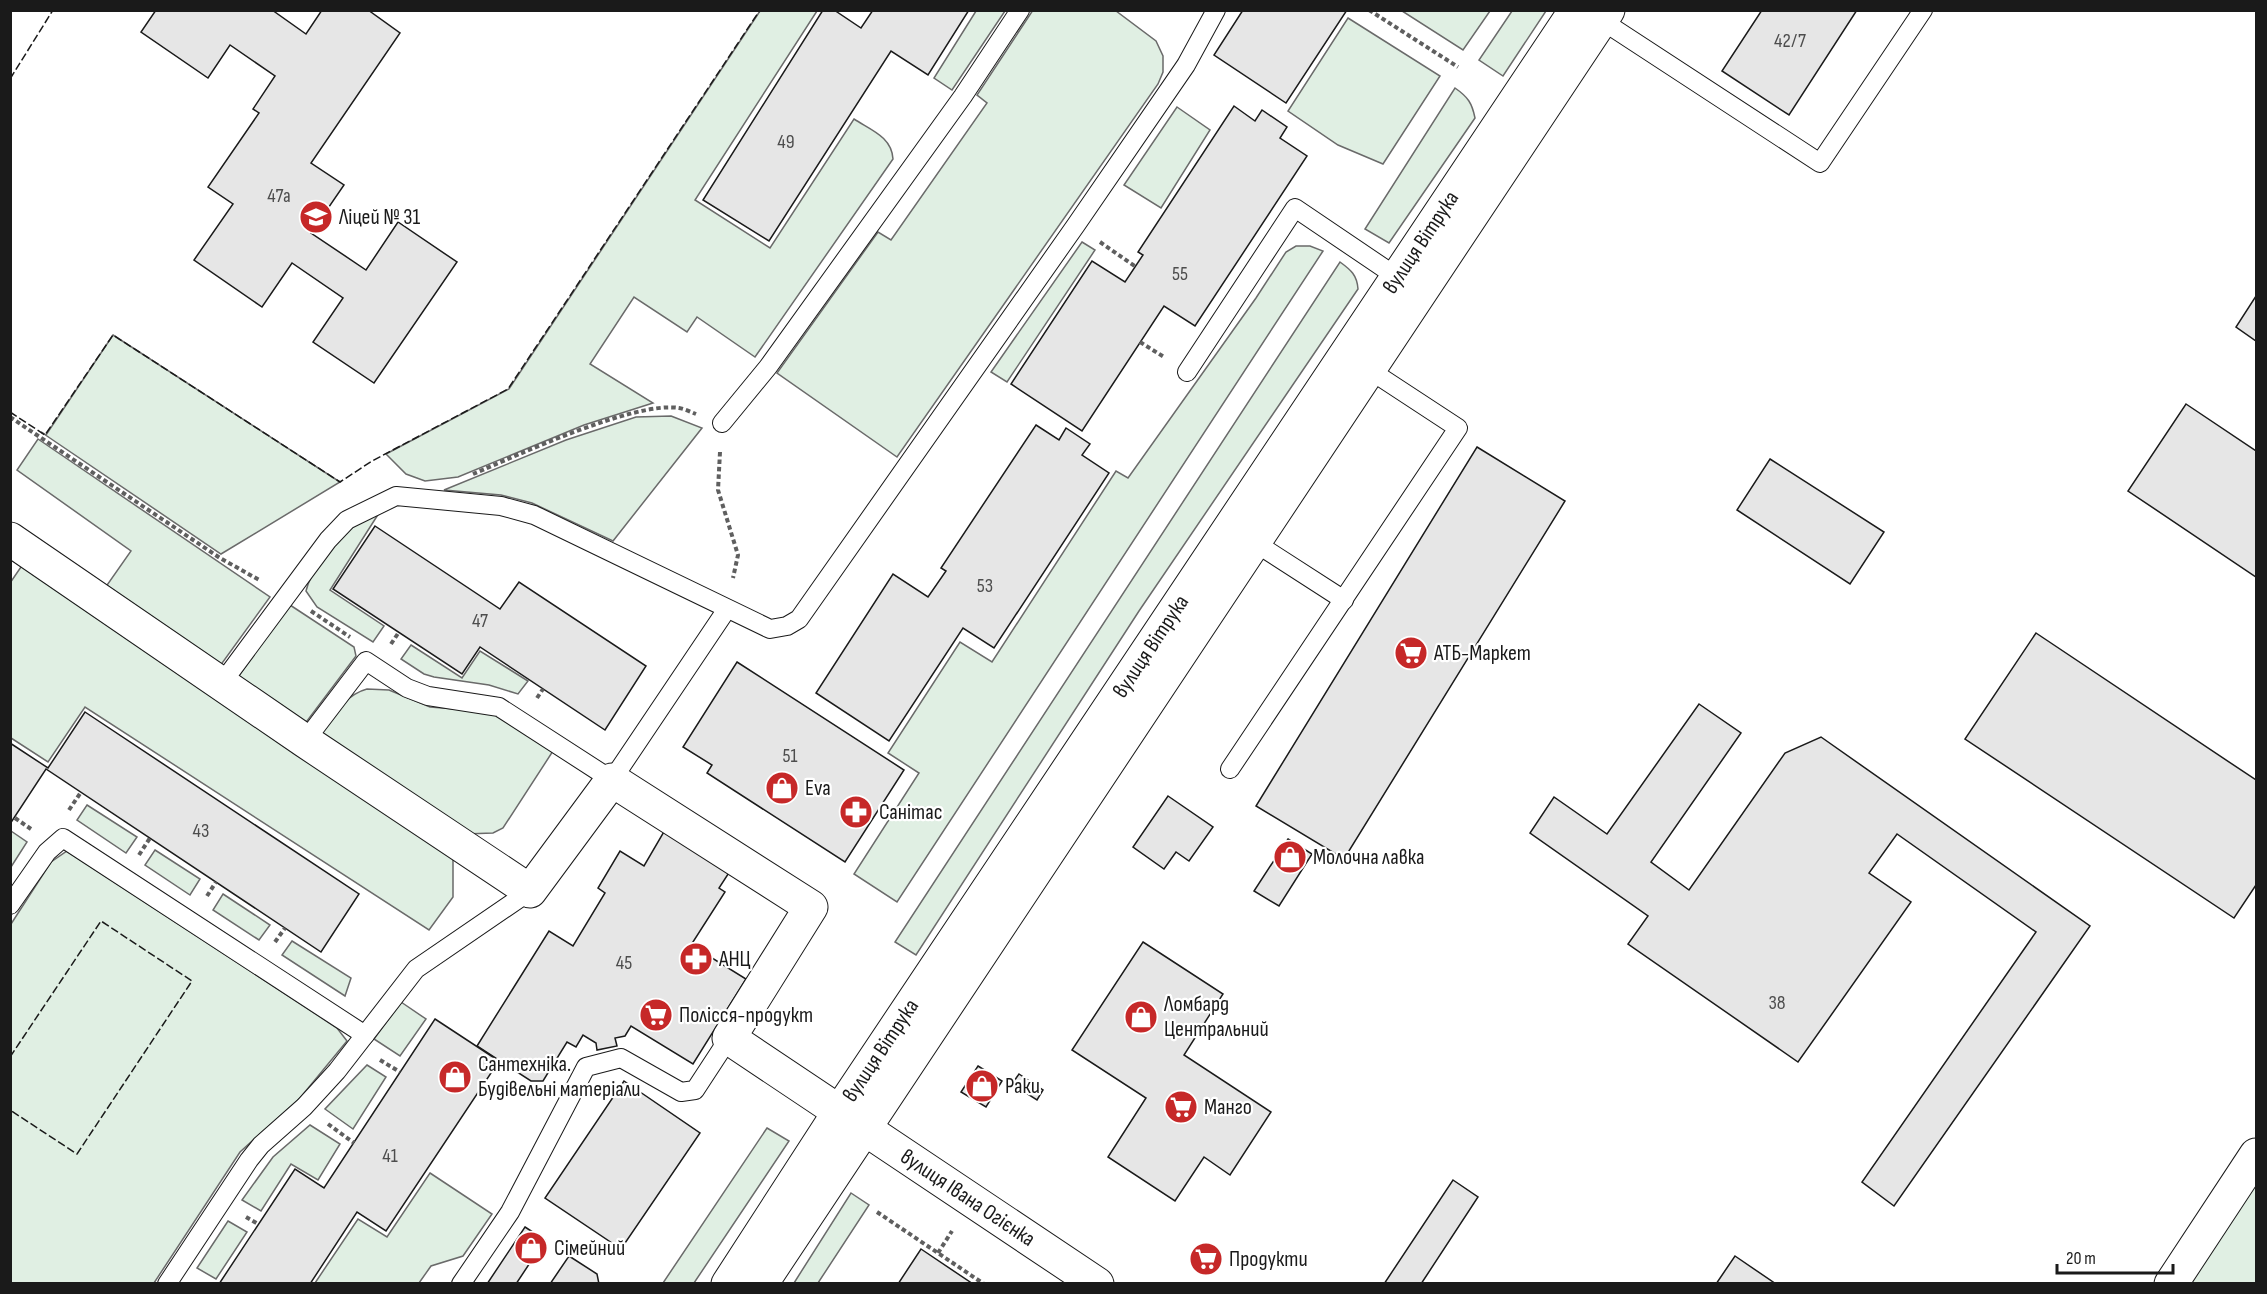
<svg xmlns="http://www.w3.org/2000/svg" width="2267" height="1294" font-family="'Sofia Sans Condensed',sans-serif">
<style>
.green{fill:#e0efe3;stroke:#6a6a6a;stroke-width:1.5}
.building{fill:#e6e6e6;stroke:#1a1a1a;stroke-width:1.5}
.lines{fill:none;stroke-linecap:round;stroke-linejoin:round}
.service-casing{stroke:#1a1a1a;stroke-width:20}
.minor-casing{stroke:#1a1a1a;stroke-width:35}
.secondary-casing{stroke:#1a1a1a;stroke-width:35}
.path{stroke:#5f5f5f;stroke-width:4;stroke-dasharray:4.5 3;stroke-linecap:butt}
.service{stroke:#fff;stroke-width:18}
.minor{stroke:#fff;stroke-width:33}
.secondary{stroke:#fff;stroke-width:33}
.fence{stroke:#1a1a1a;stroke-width:1.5;stroke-dasharray:8 3;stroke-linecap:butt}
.labels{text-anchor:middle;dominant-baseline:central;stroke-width:4.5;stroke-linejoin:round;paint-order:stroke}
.number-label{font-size:20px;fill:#4d4d4d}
.poi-label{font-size:22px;fill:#1a1a1a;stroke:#fff;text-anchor:start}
.street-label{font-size:22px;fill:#1a1a1a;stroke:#fff}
</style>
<rect width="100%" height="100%" fill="#fff"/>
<!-- green -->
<g class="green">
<polygon points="1033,10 1116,11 1156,41 1163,56 1163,72 1158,84 897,457 777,373 878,232 891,240 987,103 977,95"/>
<path d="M760,11H817L695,200L770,248L854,119C871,130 892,137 893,159L755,357L697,317L687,332L634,297L590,364L653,403L584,425L458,477L425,481L406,474L386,454L509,389Z"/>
<polygon points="976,11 1005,11 952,90 934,78"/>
<polygon points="1402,11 1490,11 1463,50"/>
<polygon points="1512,11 1546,11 1503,76 1479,60"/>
<polygon points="1348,18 1440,76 1383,164 1338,145 1288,111"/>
<path d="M1455,88C1468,97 1472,103 1475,118L1389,243L1365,229Z"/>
<polygon points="1177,107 1210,130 1161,208 1124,185"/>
<polygon points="1082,242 1095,250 1007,382 991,372"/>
<polygon points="1296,246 1310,246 1323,251 897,902 854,874 919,773 888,753 960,642 992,662 1116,471 1128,478 1256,298 1286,252"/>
<path d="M1340,262C1351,270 1357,275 1358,289L1139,611L916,955L895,942Z"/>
<polygon points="113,335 340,482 221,554 41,432 46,435"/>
<polygon points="671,416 702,428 613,541 532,503 501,495 444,490 566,440 636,417"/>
<polygon points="38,439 270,597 220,666 105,588 131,551 17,470"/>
<path d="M379,513L330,590L384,626L373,642L317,607L306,591C310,572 334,542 350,529C358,523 370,518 379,513Z"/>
<polygon points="23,564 453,854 453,897 429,930 85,707 48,762 11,738 10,583"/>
<polygon points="290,605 354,647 356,656 304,725 237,678"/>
<polygon points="411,645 462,678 480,651 528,681 518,694 489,685 434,677 424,674 401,659"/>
<path d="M367,689L389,690L430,707L481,711L496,715L553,751L503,828L493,833L465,834L318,737C332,718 344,695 367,689Z"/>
<polygon points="87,805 137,837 126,853 77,820"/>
<polygon points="11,831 27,842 11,867 10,832"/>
<polygon points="155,850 200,879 190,895 145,865"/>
<polygon points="67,851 337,1028 347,1041 300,1098 240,1152 154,1283 11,1284 11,924 51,862"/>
<polygon points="223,894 270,925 259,940 213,910"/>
<polygon points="292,941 351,978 345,996 282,955"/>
<polygon points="401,1002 426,1019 400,1056 374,1039"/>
<polygon points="367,1065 386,1077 353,1129 325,1109"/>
<polygon points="310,1125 340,1144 318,1180 291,1164 261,1211 242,1200 273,1157"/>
<polygon points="767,1128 789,1141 694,1283 663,1283"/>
<polygon points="430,1173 492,1214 463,1256 431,1266 419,1283 315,1283 358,1219 387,1237"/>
<polygon points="2256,1173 2256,1283 2183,1283"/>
<polygon points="851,1193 869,1205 818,1283 794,1283"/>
<polygon points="228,1221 247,1232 216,1279 197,1268"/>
</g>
<!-- building -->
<g class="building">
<polygon points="156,10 272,10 306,34 322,10 368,10 400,33 311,163 344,185 311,233 366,270 398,222 457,262 374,383 313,342 343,298 292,263 262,307 194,260 233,204 208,187 259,113 253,109 275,76 230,45 208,78 141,32"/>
<polygon points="823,10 834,10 861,28 873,10 969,10 928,75 891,51 769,241 703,200"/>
<polygon points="1243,10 1347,10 1286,103 1214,55"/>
<polygon points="1762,10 1857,10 1789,115 1722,71"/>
<polygon points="1234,106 1255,121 1262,110 1287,127 1280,138 1307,156 1195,326 1164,306 1082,431 1011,384 1092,261 1125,282 1143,255 1138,252"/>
<polygon points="2256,296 2256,341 2236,327"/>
<polygon points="2186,404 2256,451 2256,577 2128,491"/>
<polygon points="1036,425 1059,440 1066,428 1090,444 1082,455 1109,473 994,648 963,628 889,741 816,693 893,574 928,597 946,571 941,568"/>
<polygon points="1477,447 1565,501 1344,859 1256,806"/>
<polygon points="1770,459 1884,532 1850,584 1737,510"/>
<polygon points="375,526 500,609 519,582 646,666 605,730 480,647 462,674 333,589"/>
<polygon points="2036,633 2256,780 2256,885 2234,918 1965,739"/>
<polygon points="737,662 904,770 845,862 707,773 712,765 683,747"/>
<polygon points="1699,704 1741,733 1651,862 1689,890 1785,753 1821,737 2090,926 1894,1206 1862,1182 2036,932 1897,834 1869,873 1911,902 1798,1062 1628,944 1648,916 1530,833 1554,797 1607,834"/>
<polygon points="85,712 359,894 321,952 46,769 10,824 10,743 48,768"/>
<polygon points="1168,796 1213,827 1189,861 1176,852 1164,869 1133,847"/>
<polygon points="669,823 734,865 719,888 725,892 691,945 746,979 693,1064 631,1026 625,1036 615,1038 617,1046 597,1050 596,1043 583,1035 576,1047 567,1042 543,1081 531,1081 477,1046 549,931 573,946 605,893 598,888 620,851 644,866"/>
<polygon points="1288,839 1312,854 1279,906 1254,891"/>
<polygon points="1143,942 1223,994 1184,1055 1271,1112 1230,1175 1204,1157 1175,1201 1108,1157 1146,1098 1072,1050"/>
<polygon points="435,1019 499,1061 386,1231 357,1212 310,1284 219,1284 295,1169 324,1188"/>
<polygon points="978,1066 1002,1081 986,1107 961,1092"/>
<polygon points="1019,1074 1043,1090 1037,1100 1012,1084"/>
<polygon points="624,1081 700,1133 621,1249 545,1198"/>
<polygon points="1453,1180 1478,1197 1421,1284 1384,1284"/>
<polygon points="525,1227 545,1240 516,1284 487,1284"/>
<polygon points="921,1249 973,1284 898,1284"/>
<polygon points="569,1256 597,1274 599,1284 550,1284"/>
<polygon points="1735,1256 1776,1284 1716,1284"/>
</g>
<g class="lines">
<defs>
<g id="service">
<polyline points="1601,20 1820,163 1923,10"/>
<polyline points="1187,372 1295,208 1397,277"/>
<polyline points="722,423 768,367 963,96 1020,10"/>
<polyline points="1254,542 1344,600"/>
<polyline points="222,683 328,540 347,520 396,496 501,506 534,515 770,629 787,626 799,619 1076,225 1186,65 1216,10"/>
<polyline points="305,741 366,661 407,688 428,696 499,707 612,780 727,609"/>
<polyline points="1230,769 1458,428 1368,369"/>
<polyline points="10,905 47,852 63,838 365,1035"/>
<polyline points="167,1284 249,1160 261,1145 304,1107 337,1071 416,969 530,891"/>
<polyline points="461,1284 510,1212 586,1067 621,1058 681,1092 695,1090 729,1038"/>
</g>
<g id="minor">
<path id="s1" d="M10,539L305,741L530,891L612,780L811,907L729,1038L1097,1284"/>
<polyline points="2171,1284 2256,1155"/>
</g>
<g id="secondary">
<path id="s2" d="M728,1284L840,1111L1576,10"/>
<polyline points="761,1284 1608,10"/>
</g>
</defs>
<!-- service casing -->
<use href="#service" class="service-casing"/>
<!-- minor casing -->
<use href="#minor" class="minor-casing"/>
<!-- secondary casing -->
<use href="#secondary" class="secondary-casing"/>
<!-- path -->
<g class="path">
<polyline points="1369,10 1458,67"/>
<polyline points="1100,242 1136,267"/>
<polyline points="1140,342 1164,357"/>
<polyline points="10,417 220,558 261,581"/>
<polyline points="720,452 718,490 738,555 733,578"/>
<path d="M473,474C518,455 634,401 679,408C685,409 691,412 696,414"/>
<polyline points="311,611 350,637"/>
<polyline points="391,644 399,632"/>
<polyline points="537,698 543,689"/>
<polyline points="69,810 81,792"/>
<polyline points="15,818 31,829"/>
<polyline points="139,855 150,838"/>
<polyline points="207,896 216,882"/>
<polyline points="275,942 285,928"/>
<polyline points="380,1060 400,1072"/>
<polyline points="328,1124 354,1143"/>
<polyline points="877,1212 984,1284"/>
<polyline points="246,1217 258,1224"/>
<polyline points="938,1253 952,1231"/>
</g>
<!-- service -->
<use href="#service" class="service"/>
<!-- minor -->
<use href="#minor" class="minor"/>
<!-- secondary -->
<use href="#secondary" class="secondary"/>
<!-- fence -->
<g class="fence">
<polyline points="10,79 53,10"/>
<polyline points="10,412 45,435 113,335 340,482 372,461 508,389 760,10"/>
<polyline points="10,1057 101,921 192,981 77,1154 10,1110"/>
</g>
</g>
<!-- icons -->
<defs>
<symbol id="school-disc" viewBox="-11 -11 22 22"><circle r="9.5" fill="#c62828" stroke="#fff"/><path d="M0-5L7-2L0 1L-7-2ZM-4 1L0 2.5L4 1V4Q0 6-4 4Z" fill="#fff"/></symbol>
<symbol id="supermarket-disc" viewBox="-11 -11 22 22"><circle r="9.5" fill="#c62828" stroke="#fff"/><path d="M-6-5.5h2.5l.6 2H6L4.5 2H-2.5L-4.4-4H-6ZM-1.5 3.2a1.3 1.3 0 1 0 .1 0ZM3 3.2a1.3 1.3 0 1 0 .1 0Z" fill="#fff"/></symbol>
<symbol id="shop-disc" viewBox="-11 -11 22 22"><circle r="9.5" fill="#c62828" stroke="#fff"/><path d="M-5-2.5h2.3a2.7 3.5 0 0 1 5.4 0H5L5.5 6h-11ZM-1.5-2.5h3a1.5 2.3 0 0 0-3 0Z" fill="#fff"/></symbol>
<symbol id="pharmacy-disc" viewBox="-11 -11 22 22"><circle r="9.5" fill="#c62828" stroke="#fff"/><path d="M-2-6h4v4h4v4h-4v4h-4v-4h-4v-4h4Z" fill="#fff"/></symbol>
</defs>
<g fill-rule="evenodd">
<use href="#school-disc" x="297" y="198" width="38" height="38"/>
<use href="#supermarket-disc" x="1392" y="634" width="38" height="38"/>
<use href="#shop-disc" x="763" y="769" width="38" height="38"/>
<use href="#pharmacy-disc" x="837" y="793" width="38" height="38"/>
<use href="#shop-disc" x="1271" y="838" width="38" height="38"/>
<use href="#pharmacy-disc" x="677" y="940" width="38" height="38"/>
<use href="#supermarket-disc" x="637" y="996" width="38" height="38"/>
<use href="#shop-disc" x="1122" y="998" width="38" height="38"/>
<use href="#shop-disc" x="436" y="1058" width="38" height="38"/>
<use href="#shop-disc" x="963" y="1067" width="38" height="38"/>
<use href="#supermarket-disc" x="1162" y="1088" width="38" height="38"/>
<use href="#shop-disc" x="512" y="1229" width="38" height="38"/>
<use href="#supermarket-disc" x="1187" y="1240" width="38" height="38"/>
</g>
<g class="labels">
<!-- number labels -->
<g class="number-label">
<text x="1790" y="41">42/7</text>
<text x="786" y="142">49</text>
<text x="279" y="196">47а</text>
<text x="1180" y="274">55</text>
<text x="985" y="586">53</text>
<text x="480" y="621">47</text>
<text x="790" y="756">51</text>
<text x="201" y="831">43</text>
<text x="624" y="963">45</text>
<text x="1777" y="1003">38</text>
<text x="390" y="1156">41</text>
</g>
<!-- poi labels -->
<g class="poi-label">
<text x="339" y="217">Ліцей № 31</text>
<text x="1434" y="653">АТБ-Маркет</text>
<text x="805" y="788">Eva</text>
<text x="879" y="812">Санітас</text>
<text x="1313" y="857">Молочна лавка</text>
<text x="719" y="959">АНЦ</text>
<text x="1164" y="1004">Ломбард<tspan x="1164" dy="25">Центральний</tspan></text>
<text x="679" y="1015">Полісся-продукт</text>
<text x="478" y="1064">Сантехніка.<tspan x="478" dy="25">Будівельні матеріали</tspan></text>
<text x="1005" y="1086">Раки</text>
<text x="1204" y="1107">Манго</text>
<text x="554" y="1248">Сімейний</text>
<text x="1229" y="1259">Продукти</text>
</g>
<!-- street labels -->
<g class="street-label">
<text stroke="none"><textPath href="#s2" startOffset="1251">вулиця Вітрука</textPath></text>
<text stroke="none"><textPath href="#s2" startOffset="765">вулиця Вітрука</textPath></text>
<text stroke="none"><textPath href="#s2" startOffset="279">вулиця Вітрука</textPath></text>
<text stroke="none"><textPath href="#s1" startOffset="1444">вулиця Івана Огієнка</textPath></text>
</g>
</g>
<!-- border -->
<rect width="2267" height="1294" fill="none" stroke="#1a1a1a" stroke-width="24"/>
<!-- scale -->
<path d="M2057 1264v9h116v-9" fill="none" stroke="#1a1a1a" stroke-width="3"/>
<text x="2066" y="1264" font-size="18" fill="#1a1a1a" stroke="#ffffff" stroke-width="4.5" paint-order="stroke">20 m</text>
</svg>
